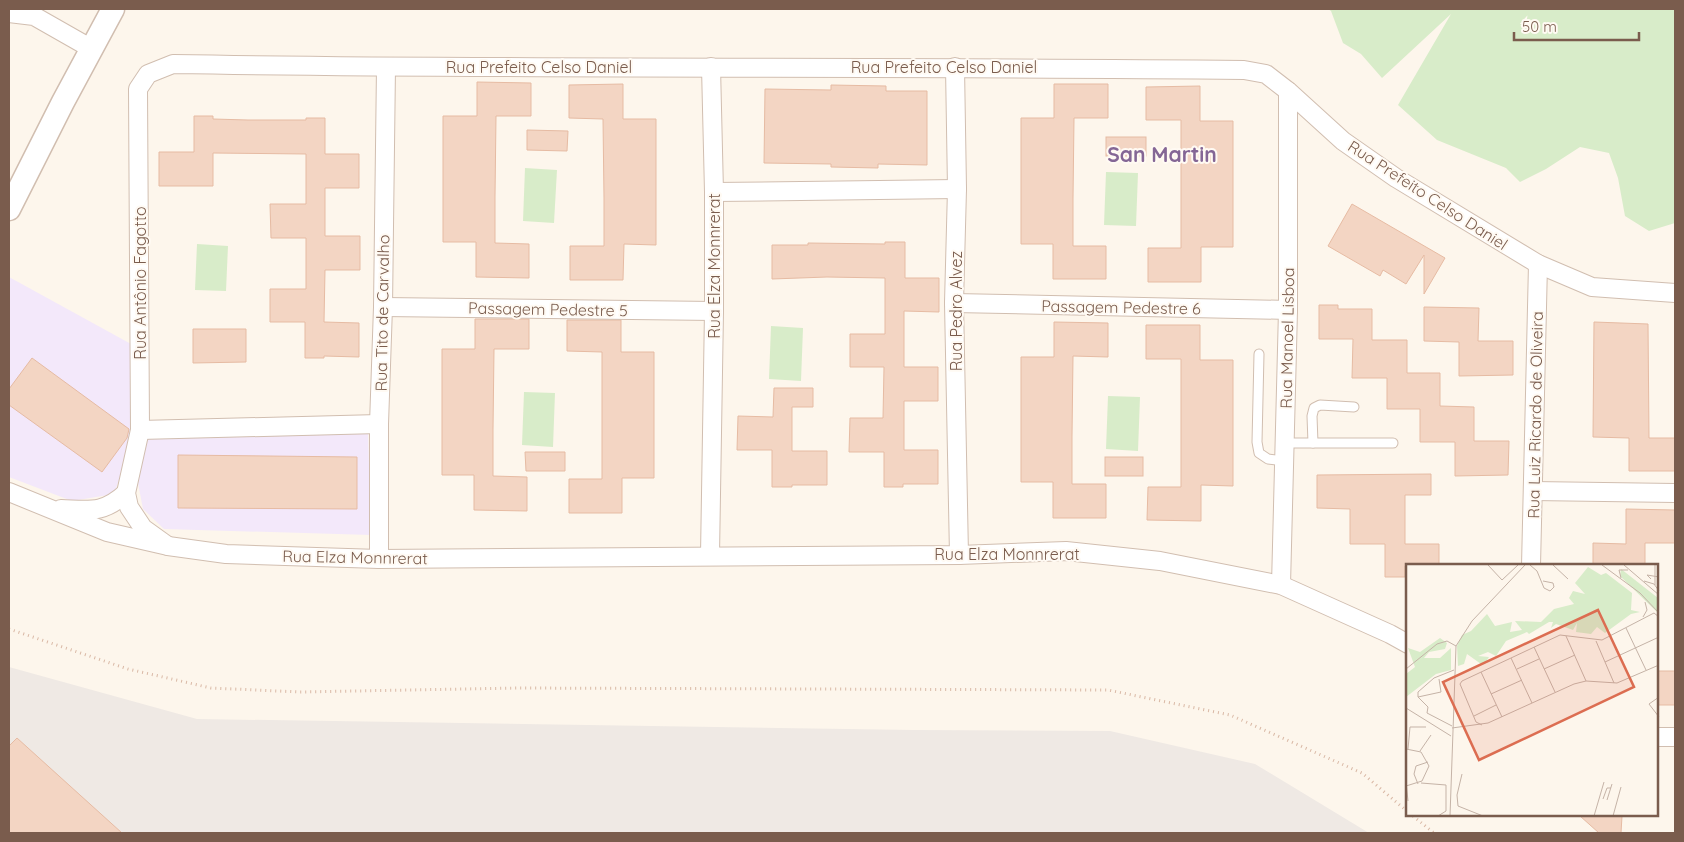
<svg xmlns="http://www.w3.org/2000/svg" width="1684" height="842" font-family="Quicksand,sans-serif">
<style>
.industrial{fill:#efe9e4}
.education{fill:#f3e8fa}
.green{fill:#d8ecc9}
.building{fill:#f3d5c3;stroke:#e6bba3}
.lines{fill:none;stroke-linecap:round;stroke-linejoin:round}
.service-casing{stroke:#d1beb0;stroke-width:11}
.minor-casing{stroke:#d1beb0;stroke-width:20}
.tertiary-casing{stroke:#d1beb0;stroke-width:25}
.path{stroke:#d9b8a5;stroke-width:3;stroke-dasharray:1 4;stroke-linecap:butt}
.service{stroke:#fff;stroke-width:9}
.minor{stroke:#fff;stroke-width:18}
.tertiary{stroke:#fff;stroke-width:22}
.labels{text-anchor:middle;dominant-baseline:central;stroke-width:4;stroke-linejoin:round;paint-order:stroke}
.street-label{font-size:16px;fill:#7a5c4d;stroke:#fffaf3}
.district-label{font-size:21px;font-weight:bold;fill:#846695;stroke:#fffaf3}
.inset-road{fill:none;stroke:#c5b3a7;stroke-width:1}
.view{fill:#dc6d51;fill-opacity:0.15;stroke:#dc6d51;stroke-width:2.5}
.inset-edge{fill:none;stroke:#7a5c4d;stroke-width:2.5}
</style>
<rect width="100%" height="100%" fill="#fdf6ec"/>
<!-- industrial -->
<polygon class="industrial" points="9,667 197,719 914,730 1110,731 1255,764 1369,833 9,833"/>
<!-- education -->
<g class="education">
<polygon points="9,277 131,344 136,431 114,494 72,501 9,477"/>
<polygon points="368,431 371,535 164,529 143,509 137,478 147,433"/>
</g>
<!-- green -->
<g class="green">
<polygon points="1328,9 1675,9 1675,223 1649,231 1625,216 1618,178 1609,153 1580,147 1546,169 1520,182 1506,168 1437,140 1398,105 1451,14 1382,78 1361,54 1343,43 1331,11"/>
<polygon points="525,168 557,170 554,223 523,221"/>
<polygon points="1106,172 1138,173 1136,226 1104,225"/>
<polygon points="197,244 228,246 226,291 195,290"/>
<polygon points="771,326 803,328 801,381 769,379"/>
<polygon points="524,392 555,393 553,447 522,445"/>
<polygon points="1108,396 1140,397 1138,451 1106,449"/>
</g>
<!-- building -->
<g class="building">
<polygon points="477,82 531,83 531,116 496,116 495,196 495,243 529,244 529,278 476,277 476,242 443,242 443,116 477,116"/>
<polygon points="623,84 623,119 656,119 656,245 624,244 623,280 570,280 570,246 604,246 604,198 603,119 569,118 569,85"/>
<polygon points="1054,84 1108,84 1108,118 1074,118 1073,198 1073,246 1106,246 1106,279 1053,279 1053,244 1021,244 1021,118 1054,118"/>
<polygon points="831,85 886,86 886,91 927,91 927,165 878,164 878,168 831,167 831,164 764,163 765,89 831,90"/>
<polygon points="1200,86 1200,121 1233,121 1233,247 1201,247 1201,282 1148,282 1148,248 1181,248 1181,120 1146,120 1146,87"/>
<polygon points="194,116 213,116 213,119 248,120 306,120 306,118 325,118 325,154 359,154 359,188 325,188 325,236 360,236 360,270 325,270 324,322 359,323 359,357 324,356 324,358 305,358 305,322 270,322 270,289 306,289 306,238 271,238 270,204 306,204 306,154 213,153 213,186 159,186 159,152 194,152"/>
<polygon points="527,130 568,131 567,151 527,150"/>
<rect x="1106" y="137" width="40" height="19"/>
<polygon points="1352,204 1445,258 1424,294 1424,255 1406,284 1383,270 1380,276 1328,246"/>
<polygon points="885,242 905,242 905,278 939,278 939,312 904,311 904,367 938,367 938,401 904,401 904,450 938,450 938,484 903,484 903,487 884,487 884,452 849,452 850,418 883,418 884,367 850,367 850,334 885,334 885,278 827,277 772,279 772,245 808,245 808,243 885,244"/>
<polygon points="1319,305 1338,305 1338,309 1372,309 1372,340 1407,340 1407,373 1440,373 1440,406 1474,407 1474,441 1509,441 1508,475 1455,476 1455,442 1420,442 1420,409 1387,409 1387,378 1352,378 1353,339 1319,339"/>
<polygon points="1424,307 1479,308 1478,341 1513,341 1513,375 1459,376 1459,342 1424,341"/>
<polygon points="475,319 529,319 529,349 494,349 493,429 493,476 527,477 527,511 474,510 474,475 442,475 442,349 475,349"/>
<polygon points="567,320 621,320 621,352 654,352 654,478 622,478 622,513 569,513 569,479 602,479 602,352 567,351"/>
<polygon points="1054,322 1108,323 1108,357 1073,356 1072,436 1072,484 1106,484 1106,518 1053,518 1053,482 1021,482 1021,357 1054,357"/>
<polygon points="1594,322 1648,324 1649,438 1675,438 1675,471 1629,471 1629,438 1593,437"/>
<polygon points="1146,325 1200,325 1200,360 1233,360 1233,486 1201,485 1201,521 1147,520 1148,487 1181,487 1181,359 1146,359"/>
<polygon points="193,329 246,329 246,362 193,363"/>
<polygon points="32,358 129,429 127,438 102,472 9,405 9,389"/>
<polygon points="774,388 813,388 813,407 792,407 792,451 827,451 827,485 792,485 792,487 772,487 772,450 737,450 738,416 773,417"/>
<polygon points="525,452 565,452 565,471 526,471"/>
<polygon points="178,455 357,457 357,509 178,508"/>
<rect x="1105" y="457" width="38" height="19"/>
<polygon points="1431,474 1431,495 1405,495 1405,544 1439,544 1439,566 1405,566 1405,577 1385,577 1385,544 1350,544 1350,509 1317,508 1317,475"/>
<polygon points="1626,509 1675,510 1675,543 1645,543 1645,566 1593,566 1593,543 1626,544"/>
<rect x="1658" y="671" width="17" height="34"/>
<polygon points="17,738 122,833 9,833 9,746"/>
<polygon points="1580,816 1622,816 1621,833 1599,833"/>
</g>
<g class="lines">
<defs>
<g id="service">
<polyline points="1259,354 1257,442 1259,453 1268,459 1284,461"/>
<polyline points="1285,443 1393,443"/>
<polyline points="1313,443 1312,416 1314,408 1320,405 1354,407"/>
</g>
<g id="minor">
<polyline points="9,13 34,16 92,49"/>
<polyline points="955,67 957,189 954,303 959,555"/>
<polyline points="714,192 957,189"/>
<polyline points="954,303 1288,310"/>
<polyline points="383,307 714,311"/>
<polyline points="140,430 379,424"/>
<polyline points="1533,491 1675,493"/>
<polyline points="9,492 107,532 168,546 226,554 379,559 959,555 1066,551 1160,561 1281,585 1390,634 1408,644"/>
<path d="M61,509C90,510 103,514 126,493"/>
<path d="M168,546L143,528L129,507L126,493L140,430L138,89L148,74L173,64C530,70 887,66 1244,70L1266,74L1288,91L1343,141L1396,178L1538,264L1592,287L1675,293"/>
<polyline points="710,555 714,311 714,192 711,67"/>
<polyline points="379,559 379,424 383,307 386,67"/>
<polyline points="1531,566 1538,264"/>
<polyline points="1281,585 1288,310 1288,91"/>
<polyline points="1658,737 1675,737"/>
</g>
<polyline id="tertiary" points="9,209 63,102 113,9"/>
</defs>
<!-- service casing -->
<use href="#service" class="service-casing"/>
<!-- minor casing -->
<use href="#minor" class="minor-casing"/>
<!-- tertiary casing -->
<use href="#tertiary" class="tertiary-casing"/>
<!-- path -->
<g class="path">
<polyline points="9,629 128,669 211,688 300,692 518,688 1108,690 1230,715 1362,773 1408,812"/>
<polyline points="1413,816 1434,833"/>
</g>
<!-- service -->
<use href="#service" class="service"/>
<!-- minor -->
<use href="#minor" class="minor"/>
<!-- tertiary -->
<use href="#tertiary" class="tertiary"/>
</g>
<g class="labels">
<!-- street labels -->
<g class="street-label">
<text x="539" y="67">Rua Prefeito Celso Daniel</text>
<text x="944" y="67">Rua Prefeito Celso Daniel</text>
<text transform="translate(1428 195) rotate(33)">Rua Prefeito Celso Daniel</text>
<text transform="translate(714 266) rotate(-90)">Rua Elza Monnrerat</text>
<text transform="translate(140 283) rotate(-90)">Rua Antônio Fagotto</text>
<text transform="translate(1121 307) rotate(1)">Passagem Pedestre 6</text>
<text transform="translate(548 309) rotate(1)">Passagem Pedestre 5</text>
<text transform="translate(956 311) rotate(-90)">Rua Pedro Alvez</text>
<text transform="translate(382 313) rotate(-89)">Rua Tito de Carvalho</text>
<text transform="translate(1287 338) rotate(-89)">Rua Manoel Lisboa</text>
<text transform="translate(1535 415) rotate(-89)">Rua Luiz Ricardo de Oliveira</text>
<text x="1007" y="554">Rua Elza Monnrerat</text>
<text transform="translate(355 557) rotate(1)">Rua Elza Monnrerat</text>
</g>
<!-- district labels -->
<g class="district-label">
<text x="1162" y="154">San Martin</text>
</g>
</g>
<!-- overview -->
<g transform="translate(1406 564)">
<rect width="252" height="252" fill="#fdf6ec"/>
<path d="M182,3L195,11L200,9L226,29L225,46L234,48L225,50L199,69L191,63L185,70L170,68L171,59L167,66L150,60L145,64L147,58H143L123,70L121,68L100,77L90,92L82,88L72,92L83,93L79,99L75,100L61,90L58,100L52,102L51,82L56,71L65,67L81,50L89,62L106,58L104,68L116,66L109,57L135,58L148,45L168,40L163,34L167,27L179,30L169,19ZM215,5L252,34V49L214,12ZM34,74L41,79L39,85L23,88L18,94H34L45,84V106L30,110L0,133V110L9,103L2,84L14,88Z" fill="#d8ecc9"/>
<path class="inset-road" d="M82,1L96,16L112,1M124,1L131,7L138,24L144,27L148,23L147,19L137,17M147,1L162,15M196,1L234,29L253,49M218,1L253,31M249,1V21M215,14L213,6H222M245,15L241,11L253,13M238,17L248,20L253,27M237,53L241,46L239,38M220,64L240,106M160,72L180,117M190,77L208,119M128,83L149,128M105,94L126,139M199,98L253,73M0,105L31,80L41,77L50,82M111,105L133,95M138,105L169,91M75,108L96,153M85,130L116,116M12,133V128L28,114L48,106M12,133L22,143L21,149L46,162M12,133L35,128L33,115M253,133L243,140L253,153M0,144L45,172M68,152L90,141M76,161L70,158L54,120L56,117L154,71L196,76L248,49L253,53M46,164L82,159L168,120L180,117L211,119L253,101M0,185L15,188L23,202L16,217L0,222M2,185L4,163H20M14,187L25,171M56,210L51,231L52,242L77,252M0,218L2,237M15,219L40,221V247L32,252M12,220L8,210L10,202L22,198M197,235L201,224H205M201,236L206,220M44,252L50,82L66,57L119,1M188,252L198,218M207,252L215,223"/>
<path class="view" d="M192,46L228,123L73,196L37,118Z"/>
<rect width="252" height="252" class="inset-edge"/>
</g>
<!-- border -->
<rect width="1684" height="842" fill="none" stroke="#7a5c4d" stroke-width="20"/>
<!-- scale -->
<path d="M1514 32v8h125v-8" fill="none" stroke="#7a5c4d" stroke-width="2.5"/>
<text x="1522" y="32" font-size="15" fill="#7a5c4d" stroke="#fffaf3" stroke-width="4" paint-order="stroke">50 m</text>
</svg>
